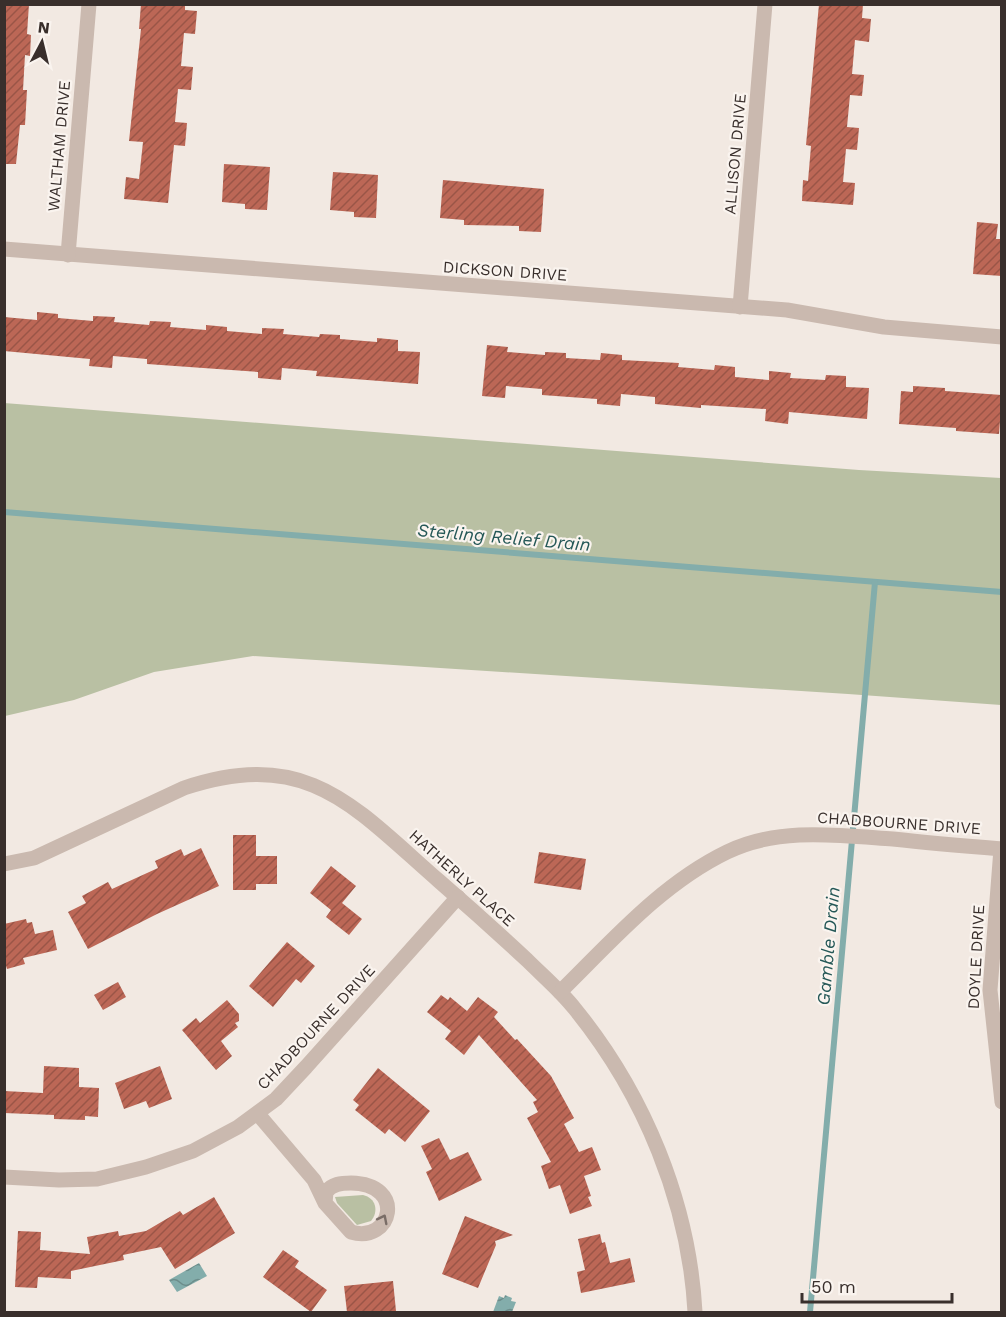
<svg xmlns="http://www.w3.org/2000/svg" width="1006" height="1317" font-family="'Work Sans',sans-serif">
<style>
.grass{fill:#b9c0a3}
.water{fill:url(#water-waves)}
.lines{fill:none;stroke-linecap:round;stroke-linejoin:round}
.stream{stroke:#83adab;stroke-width:6}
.building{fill:url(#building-hatch)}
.street{stroke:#cab9af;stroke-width:15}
.oneway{stroke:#7a6d67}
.labels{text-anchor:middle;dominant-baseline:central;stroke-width:4.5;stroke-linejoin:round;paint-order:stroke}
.street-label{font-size:16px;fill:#392f2c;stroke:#faf4ef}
.water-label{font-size:18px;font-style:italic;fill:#255857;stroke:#faf4ef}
</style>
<defs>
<pattern id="water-waves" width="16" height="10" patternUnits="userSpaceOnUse" patternTransform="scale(1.5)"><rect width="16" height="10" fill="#83adab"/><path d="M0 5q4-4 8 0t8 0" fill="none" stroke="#6c8d8b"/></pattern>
<pattern id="building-hatch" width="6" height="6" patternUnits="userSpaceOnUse" patternTransform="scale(1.5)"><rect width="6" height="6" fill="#bc6756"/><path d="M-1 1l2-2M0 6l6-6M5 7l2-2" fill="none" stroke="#9a5547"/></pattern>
</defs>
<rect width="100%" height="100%" fill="#f2e9e2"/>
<!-- grass -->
<g class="grass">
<polygon points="4,403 859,470 1001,478 1001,705 848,694 253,656 154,672 74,700 5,716"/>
<path d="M363,1195C376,1198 379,1211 371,1221L357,1225L337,1203L335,1197Z"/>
</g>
<!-- water -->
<g class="water">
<polygon points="199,1263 207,1276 177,1292 169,1280"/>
<polygon points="505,1295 512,1298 511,1301 516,1302 512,1312 493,1312 499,1296 504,1298"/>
</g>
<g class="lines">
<!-- stream -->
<g class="stream">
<polyline points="4,512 1002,592"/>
<polyline points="810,1312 875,582"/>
</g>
</g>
<!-- building -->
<g class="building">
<polygon points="4,4 29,4 27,34 31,35 30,56 25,55 23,90 27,90 25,125 20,125 16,164 4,164"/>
<polygon points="141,4 185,4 185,10 197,11 195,34 184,33 181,66 193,67 191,90 178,89 175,122 187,123 185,146 174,145 168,203 124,199 126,177 139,179 143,142 129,141 141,29 139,29"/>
<polygon points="819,4 863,4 862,18 871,19 869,42 855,40 852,74 864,75 862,96 850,95 847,127 859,128 857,150 846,149 843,182 855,183 853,205 802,201 803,180 808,181 811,146 806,145"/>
<polygon points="224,164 270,167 267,210 245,209 245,204 222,202"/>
<polygon points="333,172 378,175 376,218 354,217 354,212 330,210"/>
<polygon points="443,180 544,189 541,232 519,231 519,226 464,225 464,220 440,218"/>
<polygon points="977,222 998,224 996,239 1002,239 1002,276 973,274"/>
<polygon points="37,312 58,314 58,318 93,321 93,316 115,317 114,322 149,325 150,321 171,322 170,327 206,330 206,325 227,327 227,331 262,334 262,328 284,329 283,334 319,337 320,334 340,335 340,339 377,342 377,338 398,340 398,351 420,352 418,384 316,376 317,371 282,368 281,380 258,378 258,372 147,364 147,359 113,356 112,368 89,366 90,359 4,351 4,317 37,320"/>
<polygon points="487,345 508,347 507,352 545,355 545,352 566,353 566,358 600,360 601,353 622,355 622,360 679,363 678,367 714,370 715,365 735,367 735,377 769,380 769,371 791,373 790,378 825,380 826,375 846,376 846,387 869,388 867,419 789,412 788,424 765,421 766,409 701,405 701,408 655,404 655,397 621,394 620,406 597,404 597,399 542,395 542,389 506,386 505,398 482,396"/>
<polygon points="913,386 945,388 945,391 1002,395 999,434 956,431 956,428 899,424 901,391 913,392"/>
<polygon points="233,835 256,835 256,856 277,856 277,884 256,884 256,890 233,890"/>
<polygon points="201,848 219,886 157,914 88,949 68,912 86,903 82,896 108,882 112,889 158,868 155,861 181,849 184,856"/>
<polygon points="539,852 586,859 581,890 534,883"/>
<polygon points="331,866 356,886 342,903 362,919 349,935 326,917 331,910 310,893"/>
<polygon points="26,919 27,923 32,922 35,934 53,930 57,950 23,958 25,964 7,969 4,959 4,924"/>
<polygon points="287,942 315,966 301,983 296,979 273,1007 249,986"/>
<polygon points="118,982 126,997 103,1010 94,995"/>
<polygon points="441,995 448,1000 450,997 467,1011 478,997 498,1012 494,1017 515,1040 517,1039 551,1076 574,1118 564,1124 579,1152 592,1147 601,1170 584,1176 591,1196 588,1197 592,1206 570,1214 560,1185 549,1189 541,1166 551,1162 527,1118 538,1112 533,1102 537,1100 479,1035 464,1055 445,1039 451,1031 427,1012"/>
<polygon points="227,1000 239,1014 239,1021 235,1023 238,1027 221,1041 232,1056 216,1070 182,1030 196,1018 200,1023"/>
<polygon points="44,1066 79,1068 79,1087 99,1088 98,1117 85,1116 85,1120 54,1119 54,1115 4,1113 4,1091 43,1093"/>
<polygon points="160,1066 172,1099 149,1108 146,1101 124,1109 115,1083"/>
<polygon points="378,1068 430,1111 405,1142 389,1129 385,1134 355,1110 359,1105 353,1100"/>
<polygon points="439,1138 450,1160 468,1152 482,1180 439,1201 426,1172 432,1169 421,1146"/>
<polygon points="214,1197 235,1233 175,1269 161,1247 123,1255 124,1260 71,1271 71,1279 38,1277 37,1288 15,1287 18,1231 41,1232 40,1250 90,1254 87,1237 118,1231 119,1236 146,1231 180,1211 183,1215"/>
<polygon points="465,1216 513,1235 495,1241 496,1245 478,1288 442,1274"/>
<polygon points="600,1234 602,1243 605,1242 610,1263 630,1258 635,1282 581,1293 577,1272 585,1270 578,1239"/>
<polygon points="283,1250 299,1261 295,1267 327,1290 311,1312 263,1277"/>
<polygon points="393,1281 396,1311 347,1312 344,1286"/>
</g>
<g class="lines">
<!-- street -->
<g class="street">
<polyline points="4,249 787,310 884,327 1002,337"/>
<polyline points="68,255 89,4"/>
<polyline points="740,307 765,4"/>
<polyline points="1001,849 990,990 1002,1102"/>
<path d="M4,864L34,858L184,788C308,747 353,806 439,881C469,907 498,933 527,960C543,976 561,991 575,1009C644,1094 689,1202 695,1312"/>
<path d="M560,992C611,942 661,884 727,852C778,827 837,835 893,839C929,843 965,846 1002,849"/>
<path d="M258,1114L314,1180L325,1203L351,1232C392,1244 407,1184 351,1183C341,1183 332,1184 326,1192L325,1203"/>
<polyline points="4,1177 59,1180 97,1179 146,1167 193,1151 238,1127 276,1099 306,1067 458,897"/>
</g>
</g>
<!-- one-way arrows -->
<defs><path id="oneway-chevron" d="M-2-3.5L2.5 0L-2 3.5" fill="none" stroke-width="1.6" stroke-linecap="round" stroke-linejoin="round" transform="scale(1.5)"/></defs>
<use class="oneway" href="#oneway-chevron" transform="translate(383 1219) rotate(-63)"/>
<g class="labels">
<!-- street labels -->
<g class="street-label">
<text transform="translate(59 146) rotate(-85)">WALTHAM DRIVE</text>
<text transform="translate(735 154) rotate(-85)">ALLISON DRIVE</text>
<text transform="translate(505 271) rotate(4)">DICKSON DRIVE</text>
<text transform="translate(899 823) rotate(4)">CHADBOURNE DRIVE</text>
<text transform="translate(462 878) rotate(42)">HATHERLY PLACE</text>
<text transform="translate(976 957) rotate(-87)">DOYLE DRIVE</text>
<text transform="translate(316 1027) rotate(-47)">CHADBOURNE DRIVE</text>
</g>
<!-- water labels -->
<g class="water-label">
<text transform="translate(504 537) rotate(5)">Sterling Relief Drain</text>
<text transform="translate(828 946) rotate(-85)">Gamble Drain</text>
</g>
</g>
<!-- border -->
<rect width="1006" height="1317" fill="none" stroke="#392f2c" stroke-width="12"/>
<!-- north arrow -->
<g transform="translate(42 42) rotate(7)" stroke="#faf4ef" stroke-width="4.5" paint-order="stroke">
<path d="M0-4.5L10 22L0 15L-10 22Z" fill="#392f2c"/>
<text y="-9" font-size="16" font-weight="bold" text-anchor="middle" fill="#392f2c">N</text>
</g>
<!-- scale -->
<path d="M802 1293v9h150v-9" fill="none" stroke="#392f2c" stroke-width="3"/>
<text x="811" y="1293" font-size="18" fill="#392f2c" stroke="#faf4ef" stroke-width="4.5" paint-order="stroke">50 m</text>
</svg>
